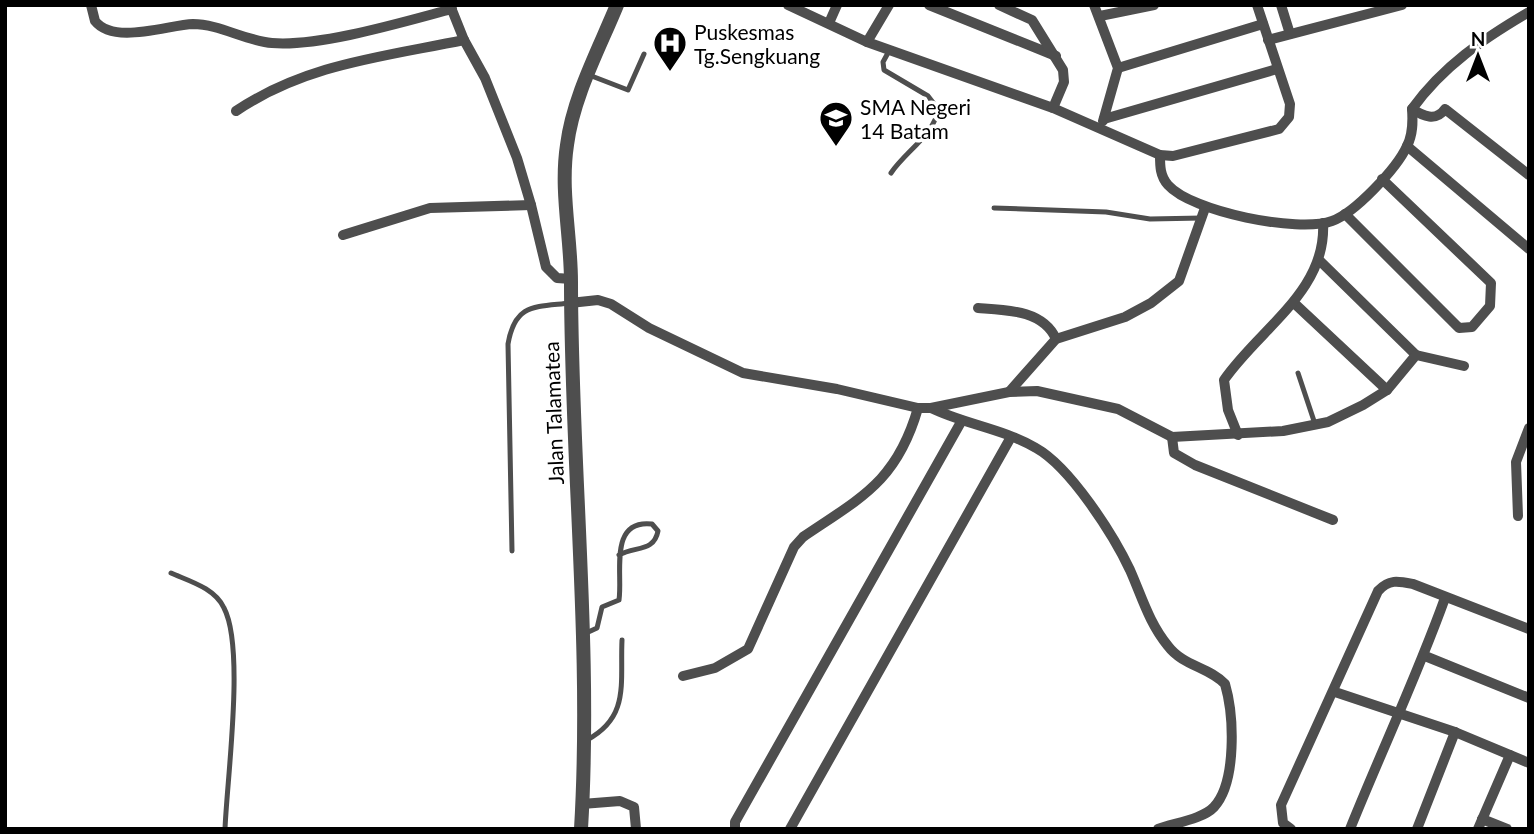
<svg xmlns="http://www.w3.org/2000/svg" width="1534" height="834" font-family="Lato,sans-serif">
<style>
.lines{fill:none;stroke-linecap:round;stroke-linejoin:round}
.service{stroke:#4e4e4e;stroke-width:5}
.minor{stroke:#4e4e4e;stroke-width:10}
.tertiary{stroke:#4e4e4e;stroke-width:14}
.labels{text-anchor:middle;dominant-baseline:central;stroke-width:7;stroke-linejoin:round;paint-order:stroke}
.poi-label{font-size:21px;fill:#000;stroke:#fff;text-anchor:start}
.street-label{font-size:21px;fill:#000;stroke:#fff}
</style>
<rect width="100%" height="100%" fill="#fff"/>
<g class="lines">
<!-- service -->
<g class="service">
<path d="M889,51L883,62L884,70L928,96L938,109C935,134 905,152 891,173"/>
<polyline points="589,75 628,90 644,54"/>
<polyline points="994,208 1106,212 1150,219 1202,218"/>
<polyline points="1298,373 1315,424"/>
<path d="M512,551L508,344C515,303 535,307 570,303"/>
<path d="M171,573C189,581 215,588 224,608C245,648 227,778 225,829"/>
<path d="M584,634L597,628L602,607L619,600C623,574 608,519 652,524L658,531C654,552 636,546 619,555"/>
<path d="M587,740C630,717 620,683 622,640"/>
</g>
<!-- minor -->
<g class="minor">
<path d="M91,5L95,21C114,45 168,25 193,24C219,24 246,41 272,43C320,47 403,22 452,9"/>
<polyline points="788,5 867,42 1053,108 1160,155 1173,156 1279,129 1289,117 1290,104 1257,5"/>
<polyline points="929,5 1056,56"/>
<polyline points="999,5 1032,20 1063,70 1064,82 1053,108"/>
<polyline points="1094,5 1118,68 1103,121"/>
<polyline points="1281,5 1290,34"/>
<polyline points="1100,16 1154,5"/>
<polyline points="829,23 837,5"/>
<polyline points="1268,40 1402,5"/>
<polyline points="867,42 889,5"/>
<polyline points="1118,68 1263,24"/>
<path d="M1412,109C1423,116 1436,122 1445,109L1529,175"/>
<path d="M236,111C306,64 382,57 464,40"/>
<polyline points="1104,119 1277,69"/>
<polyline points="1407,146 1529,249"/>
<path d="M1160,155C1160,166 1160,176 1168,185C1192,212 1298,233 1332,221C1355,213 1397,168 1407,146C1413,134 1413,122 1412,109C1443,66 1483,39 1529,12"/>
<polyline points="531,205 546,267 557,278 571,279"/>
<polyline points="1345,214 1459,328 1472,327 1490,306 1491,283 1382,179"/>
<polyline points="343,235 430,208 531,205 517,158 485,78 464,40 450,5"/>
<polyline points="1320,261 1416,355"/>
<polyline points="570,303 598,300 611,304 649,328 743,373 837,389 918,408 931,408 1009,392 1037,391 1118,409 1172,437 1283,431 1328,422 1363,405 1387,390 1416,355 1464,366"/>
<polyline points="1294,303 1387,390"/>
<path d="M978,308C1007,310 1043,310 1056,339"/>
<polyline points="1009,392 1056,339 1125,317 1151,303 1179,281 1205,208"/>
<path d="M931,408C964,424 1004,429 1036,448C1070,467 1113,534 1130,570C1142,597 1149,623 1168,646C1183,666 1209,667 1225,684C1234,715 1237,782 1214,807C1203,819 1174,823 1158,829"/>
<path d="M1238,435L1228,410L1224,380C1259,329 1327,291 1323,223"/>
<polyline points="1172,437 1174,453 1195,465 1333,520"/>
<polyline points="1518,516 1516,462 1529,428"/>
<polyline points="1425,656 1529,698"/>
<path d="M683,676L715,668L748,649L794,547L803,537C862,497 897,481 918,408"/>
<polyline points="1335,692 1455,732 1529,763"/>
<polyline points="582,804 620,801 634,807 636,829"/>
<polyline points="1482,819 1507,829"/>
<polyline points="735,829 735,822 961,422"/>
<polyline points="790,829 1011,437"/>
<path d="M1291,829L1283,823L1281,805L1378,591C1389,579 1398,581 1413,584L1529,629"/>
<path d="M1350,829C1381,752 1417,676 1445,598"/>
<polyline points="1417,829 1455,732"/>
<polyline points="1478,829 1510,755"/>
</g>
<!-- tertiary -->
<path class="tertiary" d="M581,829C592,647 571,464 571,282C571,236 560,191 567,145C573,97 599,49 617,5"/>
</g>
<!-- icons -->
<defs>
<symbol id="hospital-pin" viewBox="-11 -11 22 30"><path d="M0 17L-7.5 6A9.5 9.5 0 1 1 7.5 6Z" fill="#000" stroke="#fff"/><path d="M-5-5h3v3.5h4V-5h3V5h-3V1.5h-4V5h-3Z" fill="#fff"/></symbol>
<symbol id="school-pin" viewBox="-11 -11 22 30"><path d="M0 17L-7.5 6A9.5 9.5 0 1 1 7.5 6Z" fill="#000" stroke="#fff"/><path d="M0-5L7-2L0 1L-7-2ZM-4 1L0 2.5L4 1V4Q0 6-4 4Z" fill="#fff"/></symbol>
</defs>
<g fill-rule="evenodd">
<use href="#hospital-pin" x="651" y="24" width="38" height="52"/>
<use href="#school-pin" x="817" y="99" width="38" height="52"/>
</g>
<g class="labels">
<!-- poi labels -->
<g class="poi-label">
<text x="694" y="31">Puskesmas<tspan x="694" dy="24">Tg.Sengkuang</tspan></text>
<text x="860" y="106">SMA Negeri<tspan x="860" dy="24">14 Batam</tspan></text>
</g>
<!-- street labels -->
<g class="street-label">
<text transform="translate(553 413) rotate(-92)">Jalan Talamatea</text>
</g>
</g>
<!-- border -->
<rect width="1534" height="834" fill="none" stroke="#000000" stroke-width="14"/>
<!-- north arrow -->
<g transform="translate(1478 56)" stroke="#ffffff" stroke-width="5" paint-order="stroke">
<path d="M0-5L12 26L0 18L-12 26Z" fill="#000000"/>
<text y="-10" font-size="19" font-weight="bold" text-anchor="middle" fill="#000000">N</text>
</g>
</svg>
